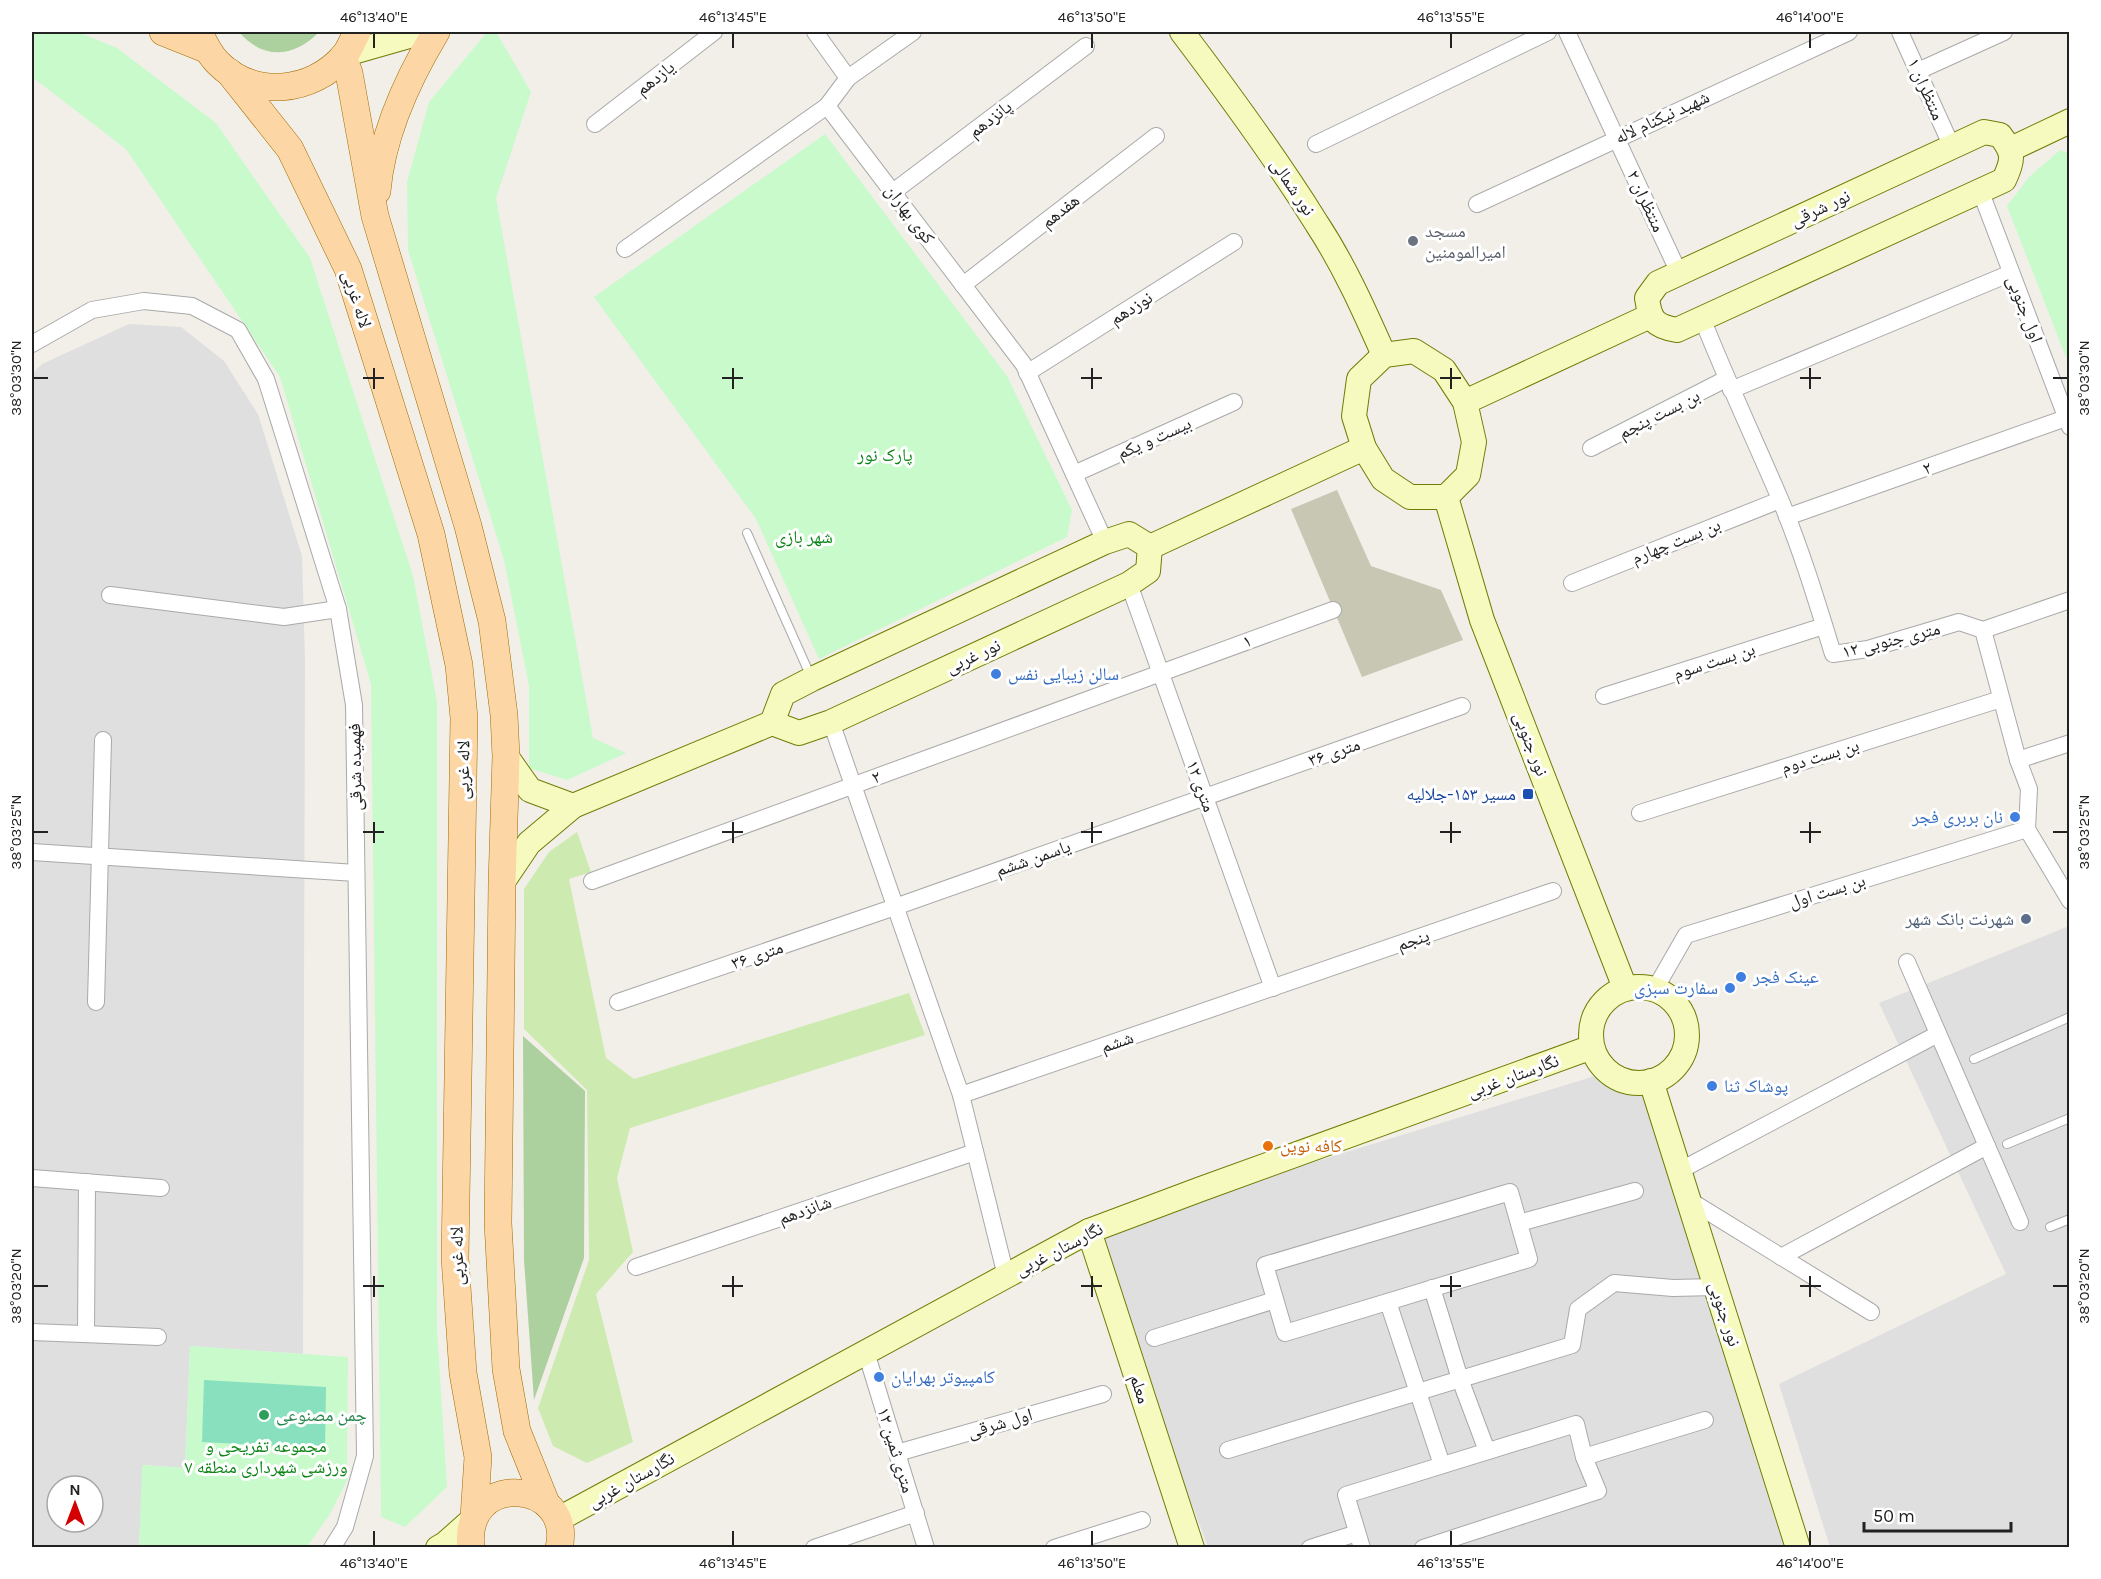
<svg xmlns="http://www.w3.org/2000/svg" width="2101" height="1579" font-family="Karla,'Noto Naskh Arabic',sans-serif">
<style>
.residential{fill:#e0dfdf;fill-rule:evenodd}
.construction{fill:#c7c7b4}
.grass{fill:#cdebb0}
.forest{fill:#add19e}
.park{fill:#c8facc}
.pitch{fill:#88e0be}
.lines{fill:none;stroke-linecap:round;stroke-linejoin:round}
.lane-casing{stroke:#a9a9a9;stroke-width:10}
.street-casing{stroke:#a9a9a9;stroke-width:18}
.secondary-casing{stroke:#707d05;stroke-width:26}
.primary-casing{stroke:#a06b00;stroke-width:28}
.lane{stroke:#fff;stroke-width:8}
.street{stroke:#fff;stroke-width:16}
.secondary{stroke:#f7fabf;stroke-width:24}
.primary{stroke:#fcd6a4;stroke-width:27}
.ticks{fill:none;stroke:#222;stroke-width:2}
.worship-dot{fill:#6b7280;stroke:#fff;stroke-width:2}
.shop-dot{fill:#3f7fe0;stroke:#fff;stroke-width:2}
.transit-dot{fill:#1a4fb4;stroke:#fff;stroke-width:2}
.service-dot{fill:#5c6f8a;stroke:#fff;stroke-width:2}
.food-dot{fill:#e8710a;stroke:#fff;stroke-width:2}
.leisure-dot{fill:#2e9e5b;stroke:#fff;stroke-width:2}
.labels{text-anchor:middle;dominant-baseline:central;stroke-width:6;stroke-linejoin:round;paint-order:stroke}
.street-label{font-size:18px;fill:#222;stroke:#fff}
.worship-label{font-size:18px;fill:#5b616d;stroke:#fff;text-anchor:start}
.park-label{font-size:18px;fill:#0c8416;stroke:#fff}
.shop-label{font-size:18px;fill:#366cbe;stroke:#fff;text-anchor:start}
.transit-label{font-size:18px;fill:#164399;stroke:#fff;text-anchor:end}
.service-label{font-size:18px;fill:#4e5e75;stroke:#fff;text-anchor:end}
.food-label{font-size:18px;fill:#c56008;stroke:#fff;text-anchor:start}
.leisure-label{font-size:18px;fill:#27864d;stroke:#fff;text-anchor:start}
.neatline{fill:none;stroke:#222;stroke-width:2}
.ticks-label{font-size:15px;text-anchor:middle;fill:#222}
</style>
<rect width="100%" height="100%" fill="#f2efe9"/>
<!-- residential -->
<g class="residential">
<path d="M129,324L181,327L224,361L258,414L302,556L305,659L303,1354L190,1346L185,1468L143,1465L139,1547L32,1548V374L42,364ZM57,1486H93V1522H57Z"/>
<polygon points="2069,926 2069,1547 1830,1547 1779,1384 2006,1274 1879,1003"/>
<polygon points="1608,1072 1621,1080 1636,1083 1651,1081 1757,1461 1784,1547 1208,1547 1089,1231"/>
</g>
<!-- construction -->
<polygon class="construction" points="1337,490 1371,566 1441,590 1463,640 1362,677 1291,509"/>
<!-- grass -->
<polygon class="grass" points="577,832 591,872 569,879 606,1058 634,1079 909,993 925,1035 630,1128 617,1178 633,1252 596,1294 633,1442 587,1463 553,1446 538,1408 589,1260 587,1090 524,1029 524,889 549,852"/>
<!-- forest -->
<g class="forest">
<path d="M239,32H319C294,58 263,60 239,32Z"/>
<polygon points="523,1036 585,1091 584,1258 534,1400 524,1260"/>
</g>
<!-- park -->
<g class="park">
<polygon points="32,32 78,32 117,48 216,123 310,258 413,576 437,702 437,1329 447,1487 405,1527 381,1517 371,684 280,377 126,149 32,77"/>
<polygon points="487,32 496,32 531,92 496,198 593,738 626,753 567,780 529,768 529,686 504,560 408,250 407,182 429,102"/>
<polygon points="825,134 1007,376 1072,510 1067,537 819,659 756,519 594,297"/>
<polygon points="2060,150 2070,154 2069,365 2007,206 2029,177"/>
<polygon points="190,1346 348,1357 347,1480 330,1514 306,1548 139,1548 142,1465 185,1468"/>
</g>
<!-- pitch -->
<polygon class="pitch" points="204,1380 326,1387 325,1448 202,1442"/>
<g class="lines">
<defs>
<g id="lane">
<polyline points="747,533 811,677"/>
<polyline points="1974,1059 2070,1017"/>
<polyline points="2007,1144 2070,1118"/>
<polyline points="2050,1227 2070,1219"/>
</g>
<g id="street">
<polyline points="815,32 848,78 827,106"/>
<polyline points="1567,32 1679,273"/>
<polyline points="1900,32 1952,147"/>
<polyline points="1918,71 2004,32"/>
<polyline points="848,78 913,32"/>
<polyline points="595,124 714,32"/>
<polyline points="1316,144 1548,32"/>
<polyline points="1980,190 2070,427"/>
<polyline points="893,192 1086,46"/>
<polyline points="1477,204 1849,32"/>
<polyline points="625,249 827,106 1024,365 1105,542"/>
<polyline points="963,285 1156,136"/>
<path d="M1702,318C1726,379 1754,438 1780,499C1801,549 1817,602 1833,654L1868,649L1959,622L1983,630L2018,760L2029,789L2027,829L2070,901"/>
<polyline points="32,344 92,310 144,301 192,306 238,330 266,379 338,609 354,705 365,1456 345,1527 332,1548"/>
<polyline points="1027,373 1234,242"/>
<polyline points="1731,390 2011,273"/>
<polyline points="1591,448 1726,379"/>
<polyline points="1074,474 1234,402"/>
<polyline points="1787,517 2066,418"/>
<polyline points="1572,583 1780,500"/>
<polyline points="1129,584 1273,988"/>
<polyline points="110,595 284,617 338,609"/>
<polyline points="1983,630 2070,600"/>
<polyline points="1604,696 1824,626"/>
<polyline points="831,722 961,1095 1006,1276"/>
<polyline points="2018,760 2070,743"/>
<polyline points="1640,813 2001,699"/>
<polyline points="32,852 356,873"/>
<polyline points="592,881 1333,610"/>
<polyline points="1907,962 2020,1222"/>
<polyline points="1655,989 1686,935 2027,829"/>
<polyline points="96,1002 103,740"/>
<polyline points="618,1002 895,907 1462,706"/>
<polyline points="961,1095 1553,891"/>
<polyline points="1679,1171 1938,1034"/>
<polyline points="32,1178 161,1188"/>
<polygon points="1510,1192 1529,1259 1285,1333 1265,1265"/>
<polyline points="1689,1200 1871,1312"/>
<polyline points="1519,1223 1635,1191"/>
<polyline points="1781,1257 1987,1146"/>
<polyline points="636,1267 975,1152"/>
<polyline points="1432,1288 1460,1379 1487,1451"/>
<polyline points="1388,1302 1442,1465"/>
<polyline points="32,1332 158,1337"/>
<polyline points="86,1334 87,1182"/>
<polyline points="1154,1338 1275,1300"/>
<polyline points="866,1352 926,1548"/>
<polyline points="1228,1450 1572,1345 1578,1309 1614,1283 1673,1288 1716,1287"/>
<polyline points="897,1453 1103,1394"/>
<polyline points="1584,1457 1705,1420"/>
<polyline points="814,1548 916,1513"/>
<polyline points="1054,1548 1142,1520"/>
<polyline points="1310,1548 1357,1533"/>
<polyline points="1362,1548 1346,1495 1576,1424 1584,1457 1598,1491 1423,1548"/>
</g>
<g id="secondary">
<path d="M1182,32C1229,94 1276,158 1317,224C1344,265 1364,310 1384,355"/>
<polyline points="346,54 423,32"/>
<path d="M1984,132L2000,135C2014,153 2014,159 2004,180L1677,330C1654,326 1650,320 1647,298L1658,283Z"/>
<polyline points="2011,149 2070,121"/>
<polygon points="1414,351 1444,370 1465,402 1474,442 1468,475 1446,497 1410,497 1383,479 1364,448 1354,416 1359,379 1384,355"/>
<polyline points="1465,402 1650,316"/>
<polyline points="1446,497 1482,620 1625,988"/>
<polyline points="1150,547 1364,448"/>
<polyline points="772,723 783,694 812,679 1105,542 1129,534 1150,547"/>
<polyline points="573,806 772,723 799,733 831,722 1129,584 1148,571 1150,547"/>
<polyline points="502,883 529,843 573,806 530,790 506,756"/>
<circle cx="1639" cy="1035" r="48"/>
<polyline points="1651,1081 1798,1548"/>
<polyline points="1089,1231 1192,1548"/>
<polyline points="557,1520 1089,1231 1201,1189 1592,1047"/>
<polyline points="438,1548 445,1544 472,1520"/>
</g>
<g id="primary">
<polyline points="163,32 208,50"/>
<path d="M199,32C204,43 209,54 218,63C254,99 312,93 344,56C350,49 353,39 357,32"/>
<polyline points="343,57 349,73 375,216 468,526 492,621 504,715 506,756 502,883 498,1223 506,1369 517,1431 546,1503"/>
<polyline points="229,72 290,149 348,269 431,534 459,665 464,718 455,1258 463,1373 478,1457 474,1517"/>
<path d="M377,191C382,134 407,80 436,32"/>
<path d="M471,1548C462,1469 575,1480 559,1548"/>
</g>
</defs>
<!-- lane casing -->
<use href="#lane" class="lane-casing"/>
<!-- street casing -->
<use href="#street" class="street-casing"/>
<!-- secondary casing -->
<use href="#secondary" class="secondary-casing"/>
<!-- primary casing -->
<use href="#primary" class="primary-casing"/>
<!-- lane -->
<use href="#lane" class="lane"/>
<!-- street -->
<use href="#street" class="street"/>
<!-- secondary -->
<use href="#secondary" class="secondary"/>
<!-- primary -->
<use href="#primary" class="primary"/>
</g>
<!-- ticks -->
<path class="ticks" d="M374,33V48M733,33V48M1092,33V48M1451,33V48M1810,33V48M374,368V389M733,368V389M1092,368V389M1451,368V389M1810,368V389M33,378H48M363,378H384M722,378H743M1081,378H1102M1440,378H1461M1800,378H1821M2053,378H2068M374,822V843M733,822V843M1092,822V843M1451,822V843M1810,822V843M33,832H48M363,832H384M722,832H743M1081,832H1102M1440,832H1461M1800,832H1821M2053,832H2068M374,1276V1297M733,1276V1297M1092,1276V1297M1451,1276V1297M1810,1276V1297M33,1286H48M363,1286H384M722,1286H743M1081,1286H1102M1440,1286H1461M1800,1286H1821M2053,1286H2068M374,1531V1546M733,1531V1546M1092,1531V1546M1451,1531V1546M1810,1531V1546"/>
<!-- markers -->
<circle class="worship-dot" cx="1413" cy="241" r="6"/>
<g class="shop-dot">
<circle cx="996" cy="674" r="6"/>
<circle cx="2015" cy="817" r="6"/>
<circle cx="1741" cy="977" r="6"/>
<circle cx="1730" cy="988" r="6"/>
<circle cx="1712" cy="1086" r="6"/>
<circle cx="879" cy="1377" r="6"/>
</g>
<rect class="transit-dot" x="1522" y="788" width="12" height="12" rx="3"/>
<circle class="service-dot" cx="2026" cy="919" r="6"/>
<circle class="food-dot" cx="1268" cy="1146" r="6"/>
<circle class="leisure-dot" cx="264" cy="1415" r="6"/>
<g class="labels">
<!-- street labels -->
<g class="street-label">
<text transform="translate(655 78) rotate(-38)">یازدهم</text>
<text transform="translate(1926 89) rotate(66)">منتظران ۱</text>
<text transform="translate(1662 117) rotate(-25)">شهید نیکنام لاله</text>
<text transform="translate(990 119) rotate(-37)">پانزدهم</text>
<text transform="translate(1293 187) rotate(56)">نور شمالی</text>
<text transform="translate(1646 201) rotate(65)">منتظران ۲</text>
<text transform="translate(1820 208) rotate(-25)">نور شرقی</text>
<text transform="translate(1060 211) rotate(-38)">هفدهم</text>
<text transform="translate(910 214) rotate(53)">کوی بهاران</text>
<text transform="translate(357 299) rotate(72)">لاله غربی</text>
<text transform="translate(1131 308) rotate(-32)">نوزدهم</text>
<text transform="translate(2025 309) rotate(69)">اول جنوبی</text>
<text transform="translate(1659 414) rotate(-27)">بن بست پنجم</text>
<text transform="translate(1154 438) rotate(-24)">بیست و یکم</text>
<text transform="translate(1927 468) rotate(-20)">۲</text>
<text transform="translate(1676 541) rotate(-22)">بن بست چهارم</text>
<text transform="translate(1891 640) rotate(-14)">۱۲ متری جنوبی</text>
<text transform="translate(1247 641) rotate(-20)">۱</text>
<text transform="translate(973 656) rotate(-25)">نور غربی</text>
<text transform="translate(1714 661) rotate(-18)">بن بست سوم</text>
<text transform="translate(1531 744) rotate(69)">نور جنوبی</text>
<text transform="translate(1334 752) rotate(-19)">۳۶ متری</text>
<text transform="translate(1820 756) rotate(-17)">بن بست دوم</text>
<text transform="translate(355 767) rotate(-91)">فهمیده شرقی</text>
<text transform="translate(463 770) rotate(-89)">لاله غربی</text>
<text transform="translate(876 777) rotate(-20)">۲</text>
<text transform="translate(1201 786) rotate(70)">۱۲ متری</text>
<text transform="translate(1033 858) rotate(-19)">یاسمن ششم</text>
<text transform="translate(1827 891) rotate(-17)">بن بست اول</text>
<text transform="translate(1413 940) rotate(-19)">پنجم</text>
<text transform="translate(757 955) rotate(-19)">۳۶ متری</text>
<text transform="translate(1117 1042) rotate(-19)">ششم</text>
<text transform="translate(1513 1076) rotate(-20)">نگارستان غربی</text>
<text transform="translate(805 1210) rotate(-19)">شانزدهم</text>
<text transform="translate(1059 1249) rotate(-27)">نگارستان غربی</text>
<text transform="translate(457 1256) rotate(-91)">لاله غربی</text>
<text transform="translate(1725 1314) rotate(72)">نور جنوبی</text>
<text transform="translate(1140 1389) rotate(72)">معلم</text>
<text transform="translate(1000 1423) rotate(-16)">اول شرقی</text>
<text transform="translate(896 1450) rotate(73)">۱۲ متری ثمین</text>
<text transform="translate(631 1480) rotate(-29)">نگارستان غربی</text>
</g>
<!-- worship labels -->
<g class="worship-label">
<text x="1425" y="231">مسجد<tspan x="1425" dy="21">امیرالمومنین</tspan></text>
</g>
<!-- park labels -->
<g class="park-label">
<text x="885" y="455">پارک نور</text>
<text x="804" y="537">شهر بازی</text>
<text x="266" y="1446">مجموعه تفریحی و<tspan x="266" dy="21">ورزشی شهرداری منطقه ۷</tspan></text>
</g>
<!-- shop labels -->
<g class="shop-label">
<text x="1008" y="674">سالن زیبایی نفس</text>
<text x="2003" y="817" text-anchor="end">نان بربری فجر</text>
<text x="1753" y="977">عینک فجر</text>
<text x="1718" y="988" text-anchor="end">سفارت سبزی</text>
<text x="1724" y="1086">پوشاک ثنا</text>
<text x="891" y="1377">کامپیوتر بهرایان</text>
</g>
<!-- transit labels -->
<g class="transit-label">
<text x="1516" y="794">مسیر ۱۵۳-جلالیه</text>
</g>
<!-- service labels -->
<g class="service-label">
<text x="2014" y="919">شهرنت بانک شهر</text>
</g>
<!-- food labels -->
<g class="food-label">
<text x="1280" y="1146">کافه نوین</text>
</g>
<!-- leisure labels -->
<g class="leisure-label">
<text x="276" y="1415">چمن مصنوعی</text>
</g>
</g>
<!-- border -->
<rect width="2101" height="1579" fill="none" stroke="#ffffff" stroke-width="66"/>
<!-- north arrow -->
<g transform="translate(75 1504)"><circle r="28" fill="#ffffff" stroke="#a7a7a7" stroke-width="1.5"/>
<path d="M0-4.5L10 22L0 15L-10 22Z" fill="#d40000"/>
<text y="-9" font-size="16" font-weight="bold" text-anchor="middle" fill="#222222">N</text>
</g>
<!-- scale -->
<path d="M1864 1522v9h147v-9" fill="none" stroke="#222222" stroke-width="3"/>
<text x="1873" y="1522" font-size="18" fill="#222222" stroke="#ffffff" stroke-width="4.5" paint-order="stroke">50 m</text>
<rect x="33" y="33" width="2035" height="1513" class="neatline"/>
<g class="ticks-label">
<text x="374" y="22">46°13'40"E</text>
<text x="733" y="22">46°13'45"E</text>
<text x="1092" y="22">46°13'50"E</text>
<text x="1451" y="22">46°13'55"E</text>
<text x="1810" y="22">46°14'00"E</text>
<text transform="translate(16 378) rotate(-90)" y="5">38°03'30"N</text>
<text transform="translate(2084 378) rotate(-90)" y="5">38°03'30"N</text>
<text transform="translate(16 832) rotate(-90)" y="5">38°03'25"N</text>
<text transform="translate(2084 832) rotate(-90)" y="5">38°03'25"N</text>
<text transform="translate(16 1286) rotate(-90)" y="5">38°03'20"N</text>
<text transform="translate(2084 1286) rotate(-90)" y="5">38°03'20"N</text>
<text x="374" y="1568">46°13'40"E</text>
<text x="733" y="1568">46°13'45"E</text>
<text x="1092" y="1568">46°13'50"E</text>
<text x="1451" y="1568">46°13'55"E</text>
<text x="1810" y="1568">46°14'00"E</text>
</g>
</svg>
